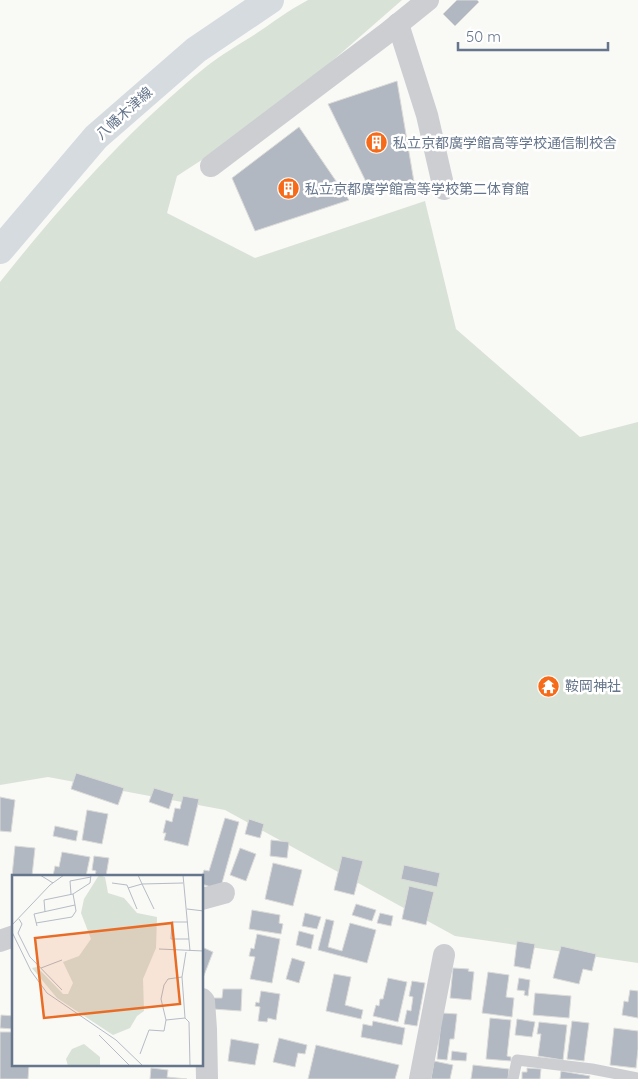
<svg xmlns="http://www.w3.org/2000/svg" width="638" height="1079" font-family="Quicksand,'Noto Sans JP',sans-serif">
<style>
.green{fill:#d9e2d7}
.building{fill:#b1b8c1;stroke:#dbdbd9}
.lines{fill:none;stroke-linecap:round;stroke-linejoin:round}
.lane{stroke:#ccced2;stroke-width:11}
.street{stroke:#ccced2;stroke-width:22}
.primary{stroke:#d6dbe0;stroke-width:28}
.labels{text-anchor:middle;dominant-baseline:central;stroke-width:5;stroke-linejoin:round;paint-order:stroke}
.street-label{font-size:14px;fill:#65758b;stroke:#fff}
.poi-label{font-size:14px;fill:#65758b;stroke:#fff;text-anchor:start}
.inset-road{fill:none;stroke:#b5bcc5;stroke-width:1}
.view{fill:#e86c25;fill-opacity:0.15;stroke:#e86c25;stroke-width:2.5}
.inset-edge{fill:none;stroke:#65758b;stroke-width:2.5}
</style>
<rect width="100%" height="100%" fill="#f9f9f6"/>
<!-- green -->
<path class="green" d="M308,0H402L268,117L177,176L167,213L255,258L425,201L456,329L580,437L638,422V963L455,936L225,810L48,777L0,785V282C62,204 129,129 207,66C221,55 238,45 254,35C272,23 289,10 308,0Z"/>
<!-- building -->
<g class="building">
<polygon points="457,0 477,0 479,2 455,26 443,14"/>
<polygon points="397,81 414,182 371,192 328,104"/>
<polygon points="299,127 349,200 255,231 232,178"/>
<polygon points="76,773 124,788 118,805 71,789"/>
<polygon points="154,788 174,794 169,809 149,802"/>
<polygon points="183,796 199,799 188,846 164,840 166,833 163,833 166,820 172,822 175,808 180,809"/>
<polygon points="0,797 15,800 11,832 0,831"/>
<polygon points="87,810 108,814 102,844 82,840"/>
<polygon points="225,818 239,822 220,890 202,884 202,876 204,870 209,871"/>
<polygon points="249,819 264,824 260,838 245,834"/>
<polygon points="55,826 78,831 76,841 53,836"/>
<polygon points="271,840 289,842 287,858 270,856"/>
<polygon points="15,846 35,848 32,876 12,876"/>
<polygon points="240,848 256,854 246,881 230,875"/>
<polygon points="62,852 90,857 86,876 53,876 55,866 59,867"/>
<polygon points="94,856 109,858 106,876 95,876 96,871 92,870"/>
<polygon points="342,856 363,861 354,895 334,890"/>
<polygon points="273,863 302,870 293,906 265,899"/>
<polygon points="404,865 440,873 437,887 401,879"/>
<polygon points="409,886 434,892 426,925 402,919"/>
<polygon points="356,904 376,910 372,921 352,915"/>
<polygon points="252,910 280,915 279,923 283,924 281,934 249,929"/>
<polygon points="305,913 321,917 317,929 302,926"/>
<polygon points="380,913 393,916 391,926 377,923"/>
<polygon points="326,919 334,921 328,947 342,951 350,923 376,930 367,963 318,950"/>
<polygon points="299,931 314,935 311,949 296,945"/>
<polygon points="257,934 280,939 272,983 250,979 255,957 249,956 251,948 254,949"/>
<polygon points="517,941 535,944 530,969 514,966"/>
<polygon points="561,946 596,954 592,971 583,969 579,984 553,978"/>
<polygon points="204,948 213,952 203,978 202,952"/>
<polygon points="292,958 305,962 299,983 286,979"/>
<polygon points="453,968 469,969 468,971 474,972 471,1000 450,998"/>
<polygon points="488,972 509,975 506,997 514,998 512,1017 482,1013"/>
<polygon points="334,974 351,977 345,1005 363,1010 361,1019 326,1011"/>
<polygon points="388,978 407,982 398,1022 373,1016 376,1005 379,1006 380,999 383,999"/>
<polygon points="519,978 530,980 528,996 524,995 525,991 517,990"/>
<polygon points="412,981 425,983 417,1026 404,1024 407,1010 411,1011 413,997 409,996"/>
<polygon points="223,989 242,989 241,1011 213,1009 213,998 222,998"/>
<polygon points="630,990 638,991 638,1018 622,1015 624,1001 628,1002"/>
<polygon points="261,991 280,994 276,1020 268,1018 267,1022 258,1021 260,1007 255,1006 256,1002 259,1003"/>
<polygon points="535,993 571,996 569,1018 533,1015"/>
<polygon points="442,1013 457,1014 454,1039 450,1039 447,1060 437,1059"/>
<polygon points="1,1015 14,1016 14,1029 0,1028"/>
<polygon points="490,1018 511,1020 507,1056 511,1057 511,1061 486,1059"/>
<polygon points="517,1019 535,1022 532,1037 515,1035"/>
<polygon points="373,1021 405,1028 402,1045 361,1037 363,1024 372,1026"/>
<polygon points="572,1021 589,1023 584,1061 567,1059"/>
<polygon points="539,1022 567,1025 563,1060 538,1056 541,1034 537,1034"/>
<polygon points="614,1028 638,1031 638,1049 636,1068 610,1065"/>
<polygon points="0,1032 14,1032 14,1065 29,1065 28,1079 0,1079"/>
<polygon points="279,1038 307,1045 305,1054 298,1053 295,1067 273,1062"/>
<polygon points="231,1039 259,1044 255,1065 228,1061"/>
<polygon points="316,1045 399,1065 395,1079 308,1079"/>
<polygon points="452,1051 467,1053 466,1061 451,1060"/>
<polygon points="434,1061 453,1065 450,1079 431,1079"/>
<polygon points="473,1065 509,1069 508,1079 471,1079"/>
<polygon points="151,1068 168,1070 167,1077 187,1079 150,1079"/>
<polygon points="527,1068 541,1069 540,1079 522,1079 522,1072 527,1072"/>
<polygon points="561,1071 590,1076 589,1079 560,1079"/>
</g>
<g class="lines">
<!-- lane -->
<polyline class="lane" points="513,1079 517,1060 592,1069 638,1078"/>
<!-- street -->
<g class="street">
<polyline points="398,24 427,115 444,189"/>
<polyline points="211,166 387,33 428,0"/>
<polyline points="202,899 224,893"/>
<polyline points="0,941 14,936"/>
<polyline points="202,999 204,1001 206,1029 207,1079"/>
<polyline points="420,1079 444,955"/>
</g>
<!-- primary -->
<polyline class="primary" points="0,250 96,137 196,50 270,0"/>
</g>
<!-- icons -->
<defs>
<symbol id="building-disc" viewBox="-11 -11 22 22"><circle r="9.5" fill="#f66b1a" stroke="#fff"/><path d="M-4-6H4V6H1V3H-1V6H-4ZM-2.5-4.3h1.7v1.8h-1.7ZM.8-4.3h1.7v1.8H.8ZM-2.5-1h1.7V.8h-1.7ZM.8-1h1.7V.8H.8Z" fill="#fff"/></symbol>
<symbol id="temple-disc" viewBox="-11 -11 22 22"><circle r="9.5" fill="#f66b1a" stroke="#fff"/><path d="M0-6L5-2H3V0L6.5 2.5H4V6H1.5V3h-3V6H-4V2.5H-6.5L-3 0V-2H-5Z" fill="#fff"/></symbol>
</defs>
<g fill-rule="evenodd">
<use href="#building-disc" x="364" y="130" width="25" height="25"/>
<use href="#building-disc" x="276" y="176" width="25" height="25"/>
<use href="#temple-disc" x="536" y="674" width="25" height="25"/>
</g>
<g class="labels">
<!-- street labels -->
<g class="street-label">
<text transform="translate(124 113) rotate(-42)">八幡木津線</text>
</g>
<!-- poi labels -->
<g class="poi-label">
<text x="393" y="143">私立京都廣学館高等学校通信制校舎</text>
<text x="305" y="189">私立京都廣学館高等学校第二体育館</text>
<text x="565" y="686">鞍岡神社</text>
</g>
</g>
<!-- overview -->
<g transform="translate(12 875)">
<rect width="191" height="191" fill="#f9f9f6"/>
<path d="M87,0L93,2L96,18L112,23L125,38L145,42L144,73L131,104L132,136L125,141L118,153L101,160L45,123L20,93L25,92L51,119H56L61,108L51,87L67,81L79,64L69,38L72,24ZM72,169L88,182V191H56L54,184L60,174Z" fill="#d9e2d7"/>
<path class="inset-road" d="M28,0L41,8M126,0L130,9L171,8M171,0L178,76M100,8L115,10L125,34M116,13L130,9L142,34M59,19L58,6L79,2M175,34L192,36M33,37L32,25L61,19M7,44L10,49L6,58L18,82L50,115M176,47H160L159,64H177M24,48L60,42L64,36L63,30M0,50L38,10L52,0M25,51L22,39L63,30L61,19L78,8L79,0M0,57L19,96L35,118L104,165L131,191M147,74L192,76M174,77L170,102L173,143L177,147L178,191M29,93L50,85M154,145L149,124L152,110L156,104L170,102M87,160L118,191M128,179L137,155L152,156L154,145L173,143"/>
<path class="view" d="M160,48L168,129L32,143L23,63Z"/>
<rect width="191" height="191" class="inset-edge"/>
</g>
<!-- scale -->
<path d="M458 42v8h150v-8" fill="none" stroke="#65758b" stroke-width="2.5"/>
<text x="466" y="42" font-size="15" fill="#65758b" stroke="#ffffff" stroke-width="4" paint-order="stroke">50 m</text>
</svg>
